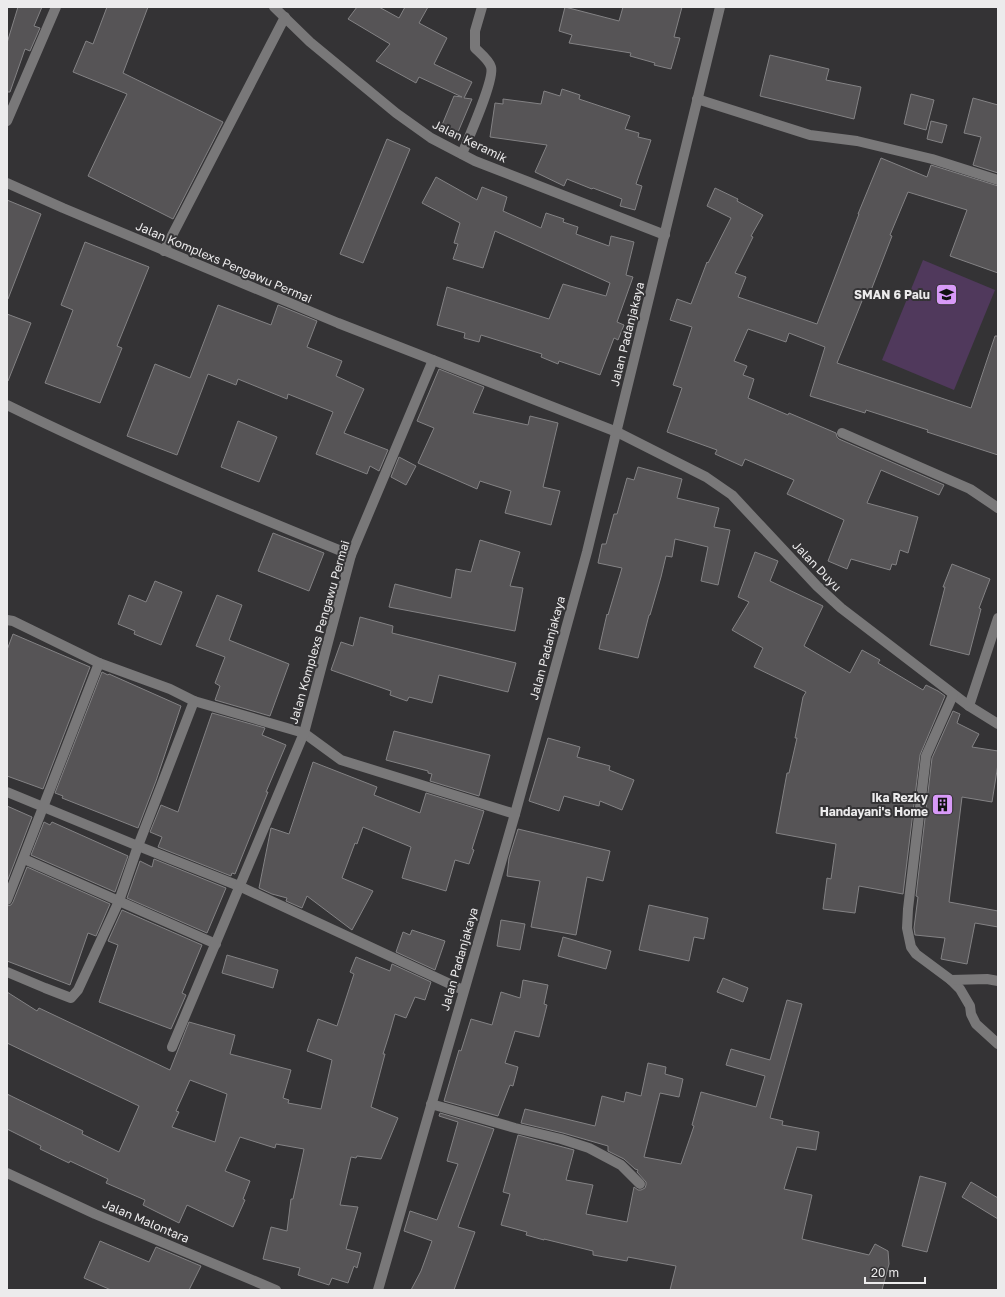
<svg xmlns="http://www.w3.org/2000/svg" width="1005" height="1297" font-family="'Golos Text',sans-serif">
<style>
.green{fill:#50395c}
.building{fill:#565456;stroke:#838284;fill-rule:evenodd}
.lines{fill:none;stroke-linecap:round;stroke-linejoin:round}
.minor{stroke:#797879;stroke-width:10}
.labels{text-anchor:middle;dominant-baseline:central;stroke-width:4;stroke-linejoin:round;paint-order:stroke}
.street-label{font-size:12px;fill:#ecebec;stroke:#343335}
.poi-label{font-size:12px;font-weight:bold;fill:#ecebec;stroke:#343335;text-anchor:end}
</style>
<rect width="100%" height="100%" fill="#343335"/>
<!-- green -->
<polygon class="green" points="923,260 995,290 954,390 882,360"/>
<!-- building -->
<g class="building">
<polygon points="18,7 42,7 34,26 40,28 30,51 25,49 10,92 7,92 7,43"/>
<polygon points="107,7 148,7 123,73 223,122 173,219 88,176 127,94 73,72 86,41 93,44"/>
<polygon points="357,7 379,7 399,18 405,7 428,7 419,23 447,38 434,64 472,82 464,98 472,99 458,132 442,125 454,96 462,97 419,77 416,83 376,61 390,44 348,19"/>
<polygon points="565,7 619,21 623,7 682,7 674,37 680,38 671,69 654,65 655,63 630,56 631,53 569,43 572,35 559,31"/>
<polygon points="770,55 829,69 826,80 861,87 854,119 760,96"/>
<polygon points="562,89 580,95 579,99 630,116 625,129 639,133 638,137 651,140 636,184 642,186 635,210 620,206 622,199 593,188 592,189 567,179 564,186 535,172 547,145 490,137 495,103 503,104 503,99 541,104 544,91 560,96"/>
<polygon points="911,94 934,100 926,130 904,124"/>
<polygon points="973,98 998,105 998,173 973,165 981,137 964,133"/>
<polygon points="931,121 947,125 942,143 927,139"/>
<polygon points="387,139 410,149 363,263 340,254"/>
<polygon points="881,158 927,177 931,165 998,186 998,273 950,256 967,210 908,192 890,235 892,236 870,293 866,291 837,363 971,408 995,336 998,336 998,455 927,432 928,430 866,410 865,413 810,396 825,347 789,333 786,342 748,329 734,361 747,366 743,375 754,379 748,398 788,415 789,413 836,433 837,437 839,439 944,485 939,495 881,470 867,503 918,517 908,553 900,550 896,565 892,564 890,570 851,559 847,569 828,561 844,520 787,494 794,480 745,459 742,466 715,454 717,450 667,432 682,388 673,385 692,327 670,320 677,299 691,304 707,262 708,263 731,218 707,206 715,188 738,199 737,201 763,215 751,236 753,237 735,273 746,277 738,297 817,324 859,214 858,214"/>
<polygon points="436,177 477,200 482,187 507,197 503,211 541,228 546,213 564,219 563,222 578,227 576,234 609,246 611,236 634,242 626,275 633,277 617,322 624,325 618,340 614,338 600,375 559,361 558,364 541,357 542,354 481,335 479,342 464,338 465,333 437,325 447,287 549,319 563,284 606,296 610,283 495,231 483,268 453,259 458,244 454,243 460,223 422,203"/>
<polygon points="7,200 41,214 8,299 7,299"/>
<polygon points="85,242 149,267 117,346 122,348 100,403 45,383 73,310 61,305"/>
<polygon points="218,305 271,325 278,305 317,321 307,347 342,361 336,376 364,389 344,433 388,450 379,471 370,466 367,474 316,454 333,412 288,394 287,399 238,379 236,385 208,374 177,455 127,436 155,364 190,378"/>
<polygon points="7,314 31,323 8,381 7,381"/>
<polygon points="439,369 484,387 473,413 528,425 530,416 558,423 543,487 560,491 551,525 505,513 511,491 480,481 477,489 418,463 434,428 417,421"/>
<polygon points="238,421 277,437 259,482 221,467"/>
<polygon points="399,457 416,466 406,485 391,477"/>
<polygon points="638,467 682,479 677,498 719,508 714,527 730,530 718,585 701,581 708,547 675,539 672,557 666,556 661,577 650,615 649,615 638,658 599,649 607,614 608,615 622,568 598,563 602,544 606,544 614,514 617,514 627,478 634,480"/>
<polygon points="273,533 324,553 309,591 258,571"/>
<polygon points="480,540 520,552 510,586 523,588 515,631 389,607 395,584 451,598 456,569 471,572"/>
<polygon points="755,552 778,561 770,581 823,606 804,646 850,673 862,650 880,660 878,663 923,690 926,685 938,691 945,696 920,755 903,894 859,886 855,913 823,909 827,878 831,879 836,844 776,833 787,773 789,773 797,738 795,738 803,697 806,692 754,667 763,648 732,630 749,602 738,597"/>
<polygon points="952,564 990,579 979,608 981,609 969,655 930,645 945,587 943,587"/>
<polygon points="155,581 182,592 161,645 134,634 135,631 118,624 129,595 146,602"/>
<polygon points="217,595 242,605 229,640 289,664 270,716 215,700 220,686 215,683 225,657 196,646"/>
<polygon points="360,617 393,626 392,633 516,663 508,692 439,675 432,703 409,697 407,701 390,695 391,691 331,670 341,642 353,646"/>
<polygon points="13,634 90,667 43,789 7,776 7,650"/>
<polygon points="102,672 108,675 109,674 181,706 156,781 138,828 62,798 63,796 55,793"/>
<polygon points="953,711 960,714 957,723 979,734 972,747 998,751 998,764 992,802 962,797 949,902 998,911 998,927 975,923 967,964 941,959 945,938 915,935 914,928 918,897 916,896 932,758"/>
<polygon points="212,713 265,728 262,735 286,745 266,792 268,792 235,874 232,873 231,876 158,847 162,837 150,832 161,805 178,812"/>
<polygon points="394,731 490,755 479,796 430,781 432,774 428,773 428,771 386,760"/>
<polygon points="548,738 580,747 577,757 610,766 609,770 634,780 622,810 600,801 599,806 564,796 559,811 529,801"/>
<polygon points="313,762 377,787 374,795 420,813 426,793 484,811 472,849 474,850 469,864 455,860 446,891 402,878 411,847 363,827 357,844 355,843 342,878 373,891 352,930 307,896 302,908 286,901 287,898 272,894 259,888 271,828 289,834"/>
<polygon points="7,806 32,817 7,882"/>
<polygon points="44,822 50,825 52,822 128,856 115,892 31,855"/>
<polygon points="518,829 610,851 603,881 587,877 576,935 531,927 540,881 507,876 509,858"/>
<polygon points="154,859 226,888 207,933 127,898 140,861 152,867"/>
<polygon points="27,867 110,904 96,936 88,933 70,985 7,961 7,906 11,905 13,902"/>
<polygon points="649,905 708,918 704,939 694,937 689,961 639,950"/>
<polygon points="122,910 202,945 182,993 186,995 171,1029 99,1002 118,945 108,941"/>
<polygon points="501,920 525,924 520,950 497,946"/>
<polygon points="412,930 445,941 435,970 396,952 403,932 410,935"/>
<polygon points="563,937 611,951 606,969 558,956"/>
<polygon points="227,955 278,970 273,988 222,973"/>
<path d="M356,957L390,971L392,964L431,982L425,1000L415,997L406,1018L395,1014L389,1035L383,1054H385L371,1107L398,1118L381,1159L357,1156L356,1158L351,1157L340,1205L358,1207L346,1249L361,1253L357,1268L354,1266L348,1283L332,1278L329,1285L298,1275L300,1268L263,1259L271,1227L287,1231L291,1199H293L304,1149L276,1144L275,1148L240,1137L225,1171L250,1181L243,1199L245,1200L233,1227L187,1205L179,1223L143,1205L145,1200L106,1183L108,1179L70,1161L69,1163L40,1149L41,1146L7,1129V1094L83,1131L82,1134L119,1152L139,1106L7,1043V992L37,1011L39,1008L170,1070L189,1022L235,1035L230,1054L291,1070L283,1098L289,1100L288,1103L321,1109L332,1060L307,1051L318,1019L337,1026L354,974L350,972ZM190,1080L227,1094L215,1142L172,1127L179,1112L176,1111Z"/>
<polygon points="723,978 748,988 743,1002 717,992"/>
<polygon points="523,980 548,985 544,1004 547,1005 539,1037 515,1031 505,1063 518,1067 513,1086 510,1085 498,1116 444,1101 459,1050 461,1051 471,1019 492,1025 501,992 520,998"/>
<polygon points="787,1000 802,1004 770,1118 783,1121 782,1125 819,1132 816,1150 797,1147 784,1189 812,1195 802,1239 869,1255 875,1244 888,1251 889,1264 882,1290 670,1290 676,1266 628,1257 627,1261 593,1255 593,1251 544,1239 544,1240 526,1235 527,1232 501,1225 510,1194 503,1192 518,1135 574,1150 566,1180 593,1185 586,1214 627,1222 634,1187 638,1190 641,1190 645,1188 646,1185 646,1182 637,1172 638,1170 635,1169 624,1159 608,1151 608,1146 563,1133 521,1123 525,1109 595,1126 602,1096 624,1102 626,1092 641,1096 648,1063 666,1067 665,1074 683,1079 679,1097 660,1093 644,1157 681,1164 694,1126 692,1125 701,1092 756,1107 765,1076 726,1065 731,1049 770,1060"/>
<polygon points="440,1113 494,1129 458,1227 475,1232 454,1290 411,1290 421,1271 432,1241 404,1231 410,1211 437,1220 458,1164 447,1161 458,1122 439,1116"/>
<polygon points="920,1176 946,1183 927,1252 902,1246"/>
<polygon points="971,1182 998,1198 998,1219 962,1197"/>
<polygon points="100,1241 149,1262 156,1247 201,1266 189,1290 111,1290 84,1278"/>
</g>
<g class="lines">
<!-- minor -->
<g class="minor">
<polyline points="274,7 310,42 396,113 431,138 475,161 665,235"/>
<polyline points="697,99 810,135 857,141 932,159 998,180"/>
<polyline points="7,121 56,7"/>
<path d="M462,154C468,139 495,79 491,67C489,60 480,53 475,48V31L482,7"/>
<polyline points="7,183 63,208 338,323 617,432 706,477 732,495 817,586 841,608 969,706 998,724"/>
<polyline points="164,251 285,17"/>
<path d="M7,405C119,460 235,508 351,555"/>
<polyline points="842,433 970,489 998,508"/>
<polyline points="7,620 13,621 99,663 170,689 194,701 304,733 341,760 515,814"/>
<polyline points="953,695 926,756 908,909 907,928 911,947 916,954 951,980 960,989 970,1006 971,1014 976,1024 998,1044"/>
<polyline points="969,706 998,618"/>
<polyline points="7,792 138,846 239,886 463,990"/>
<polyline points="24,859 216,944"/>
<polyline points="7,900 99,663"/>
<polyline points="7,972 45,988 71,998 78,990 119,901 138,846 194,701"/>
<polyline points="951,980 987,979 998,981"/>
<polyline points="172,1047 304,733 351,555 433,360"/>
<polyline points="431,1104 515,1128 561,1139 589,1148 621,1165 640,1184"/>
<polyline points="7,1173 95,1214 276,1290"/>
<polyline points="378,1290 515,814 587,552 720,7"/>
</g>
</g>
<!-- icons -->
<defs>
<symbol id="school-square" viewBox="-11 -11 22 22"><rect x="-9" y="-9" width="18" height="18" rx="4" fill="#d89af8" stroke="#343335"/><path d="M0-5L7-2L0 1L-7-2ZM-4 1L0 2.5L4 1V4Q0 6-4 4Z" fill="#111"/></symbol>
<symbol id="building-square" viewBox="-11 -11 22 22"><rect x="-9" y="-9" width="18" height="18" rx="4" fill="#d89af8" stroke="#343335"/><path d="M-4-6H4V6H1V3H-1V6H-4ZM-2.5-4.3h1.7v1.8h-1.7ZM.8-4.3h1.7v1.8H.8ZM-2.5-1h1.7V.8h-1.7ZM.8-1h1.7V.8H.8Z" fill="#111"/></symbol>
</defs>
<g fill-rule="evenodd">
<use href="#school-square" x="934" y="282" width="25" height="25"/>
<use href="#building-square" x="930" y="792" width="25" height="25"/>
</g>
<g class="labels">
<!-- street labels -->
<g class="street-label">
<text transform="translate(470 141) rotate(26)">Jalan Keramik</text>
<text transform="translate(224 262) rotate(23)">Jalan Komplexs Pengawu Permai</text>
<text transform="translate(627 334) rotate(-76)">Jalan Padanjakaya</text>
<text transform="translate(817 566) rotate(46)">Jalan Duyu</text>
<text transform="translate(319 632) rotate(-74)">Jalan Komplexs Pengawu Permai</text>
<text transform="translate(547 648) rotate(-75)">Jalan Padanjakaya</text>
<text transform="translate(459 959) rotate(-74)">Jalan Padanjakaya</text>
<text transform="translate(146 1221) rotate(23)">Jalan Malontara</text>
</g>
<!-- poi labels -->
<g class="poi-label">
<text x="930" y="294">SMAN 6 Palu</text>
<text x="928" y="797">Ika Rezky<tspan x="928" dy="14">Handayani's Home</tspan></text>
</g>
</g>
<!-- border -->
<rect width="1005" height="1297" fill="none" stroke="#ecebec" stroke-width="16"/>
<!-- scale -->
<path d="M865 1277v6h60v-6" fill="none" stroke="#ecebec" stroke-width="2"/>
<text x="871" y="1277" font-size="12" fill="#ecebec" stroke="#343335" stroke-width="3" paint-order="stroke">20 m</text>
</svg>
